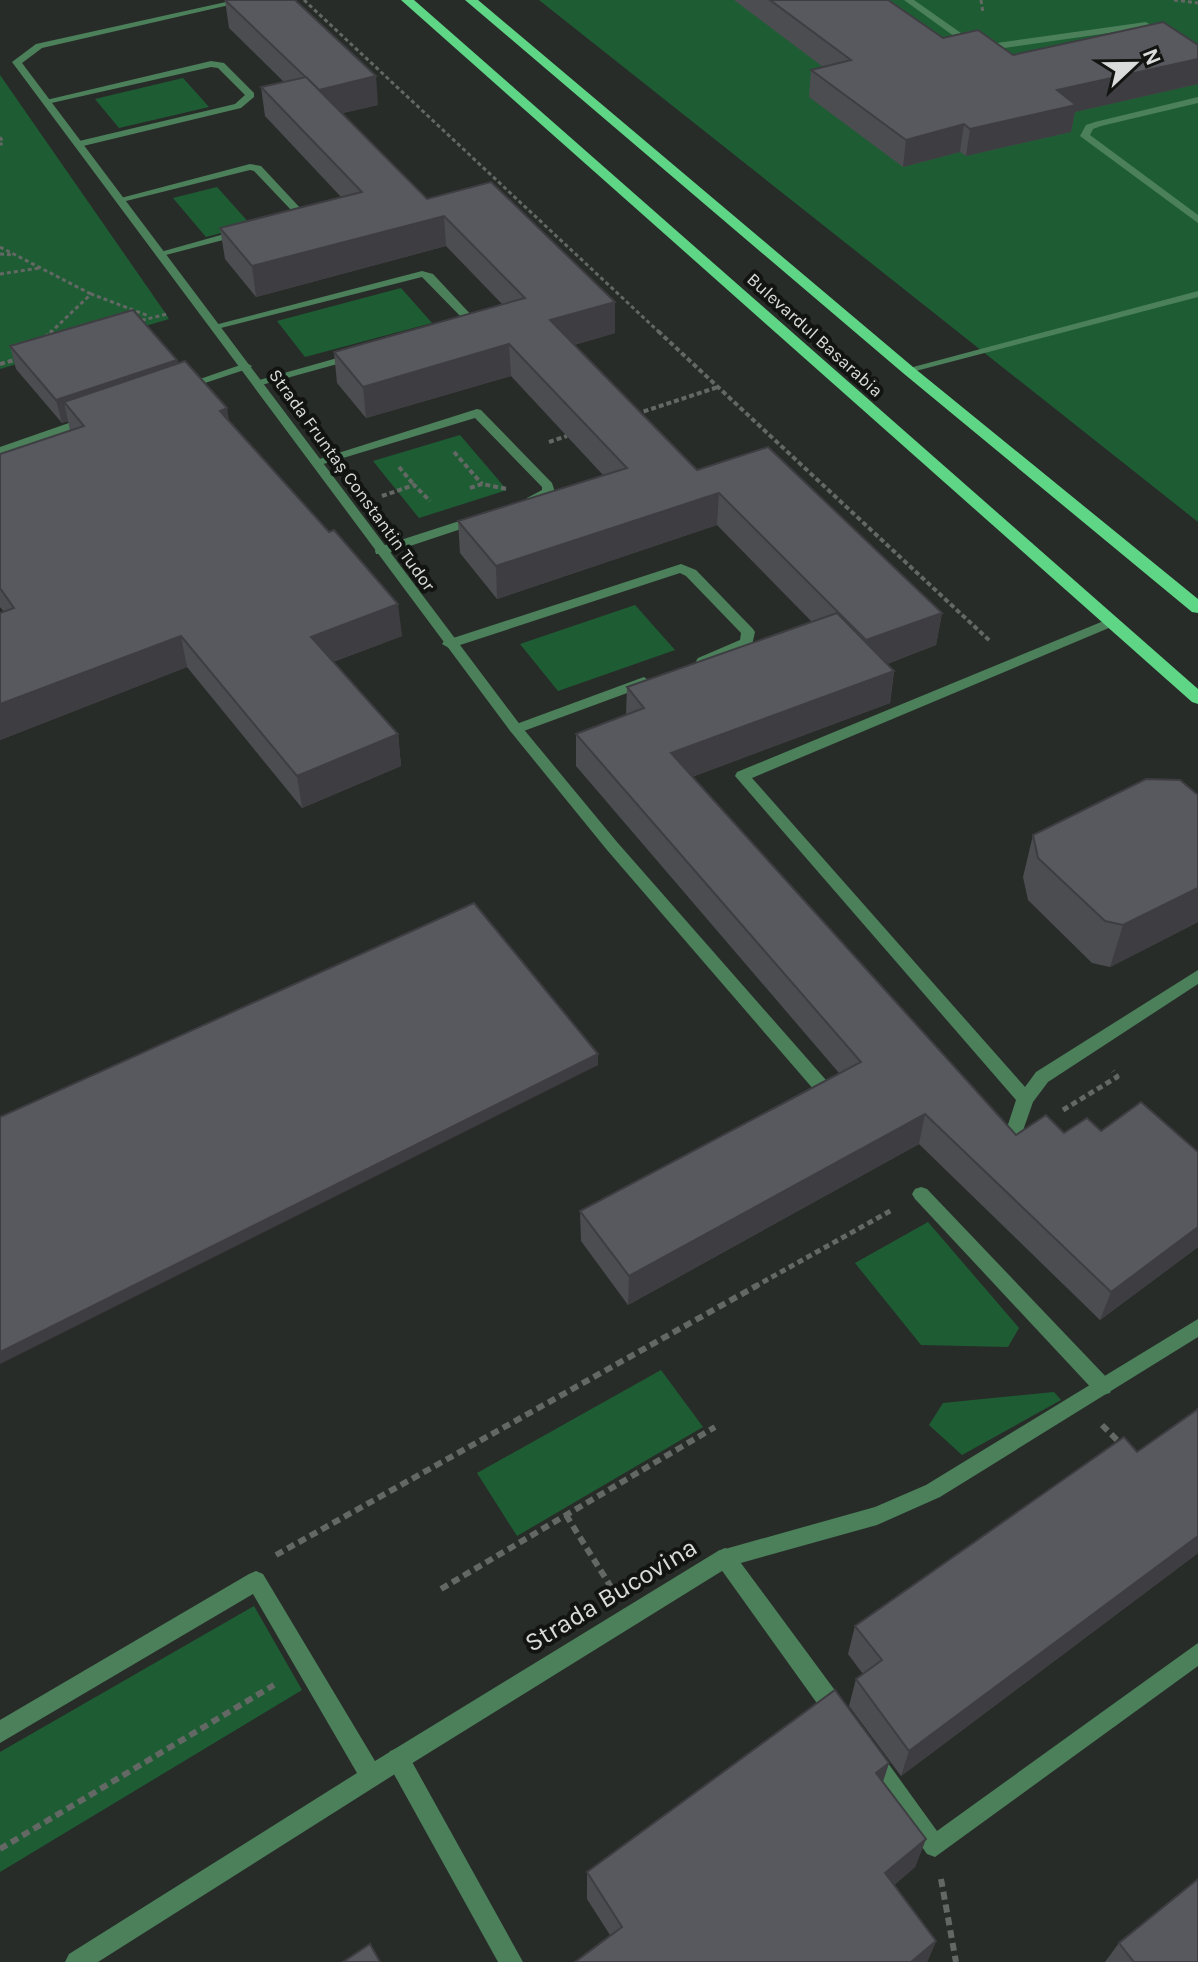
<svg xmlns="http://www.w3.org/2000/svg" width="1198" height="1962" font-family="Karla,sans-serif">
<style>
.green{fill:#1e5d34}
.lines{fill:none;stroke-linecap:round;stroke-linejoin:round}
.path-far3{stroke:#646865;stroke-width:3;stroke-dasharray:4 3;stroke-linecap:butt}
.path-far2{stroke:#646865;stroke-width:4;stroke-dasharray:5 3;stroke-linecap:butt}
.path-far1{stroke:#646865;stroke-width:5;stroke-dasharray:6 4;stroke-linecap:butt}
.path{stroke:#646865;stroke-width:6;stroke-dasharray:8 5;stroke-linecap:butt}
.lane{fill:#4b805a;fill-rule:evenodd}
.street{fill:#4b805a;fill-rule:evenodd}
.primary{fill:#5fd686;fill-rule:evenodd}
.wall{fill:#4c4d51}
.shaded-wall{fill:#3e3e42}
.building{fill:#58595e;stroke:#3e3e42;stroke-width:2}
.labels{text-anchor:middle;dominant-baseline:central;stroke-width:8;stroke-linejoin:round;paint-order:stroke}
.far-street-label{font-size:18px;fill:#dadcdb;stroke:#121412}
.near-street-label{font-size:26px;fill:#dadcdb;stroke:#121412}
</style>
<rect width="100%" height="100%" fill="#282c29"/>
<!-- green -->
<g class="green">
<polygon points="539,0 1198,0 1198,522"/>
<polygon points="0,75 166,314 169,319 0,369"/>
<polygon points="183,78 209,107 119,128 95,99"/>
<polygon points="217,187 251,225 206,237 173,198"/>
<polygon points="401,288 432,323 305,357 277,321"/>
<polygon points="460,435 507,490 419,518 373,461"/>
<polygon points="635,605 675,650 558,691 520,644"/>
<polygon points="928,1222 1019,1328 1008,1347 921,1345 855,1263"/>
<polygon points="661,1370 703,1427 517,1536 477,1473"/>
<polygon points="1054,1392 1061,1400 962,1455 929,1425 943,1403"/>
<polygon points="254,1606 302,1690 0,1872 0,1752"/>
</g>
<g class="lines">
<!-- path-far3 -->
<g class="path-far3">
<polyline points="304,0 660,333"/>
<polyline points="981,0 983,13"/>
<polyline points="1174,0 1198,3"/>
<polyline points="0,137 3,142 0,145"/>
<polyline points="0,247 91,294"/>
<polyline points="0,254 14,255"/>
<polyline points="0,274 40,268"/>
<polyline points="135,322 167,314"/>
<polyline points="50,333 91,294 149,316"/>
</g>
<!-- path-far2 -->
<g class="path-far2">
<polyline points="658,331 990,641"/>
<polyline points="45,338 52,331"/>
<polyline points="0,364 18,359"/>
<polyline points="636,414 718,387"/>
<polyline points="549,442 567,436"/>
<polyline points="454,452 482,484"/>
<polyline points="399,467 414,485"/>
<polyline points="470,488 482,484 507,489"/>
<polyline points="382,496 414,485 430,501"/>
</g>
<!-- path-far1 -->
<g class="path-far1">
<polyline points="1063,1110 1117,1077 1113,1071"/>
<polyline points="754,1287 892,1210"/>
</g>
<!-- path -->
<g class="path">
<polyline points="1102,1425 1121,1444"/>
<polyline points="566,1515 611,1587"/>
<polyline points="276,1555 758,1285"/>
<polyline points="441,1589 715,1427"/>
<polyline points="0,1849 274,1685"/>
<polyline points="941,1879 956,1962"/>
</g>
<!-- lane -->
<g class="lane">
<polygon points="904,0 914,0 968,38 990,44 1146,22 1198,55 1198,62 1144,28 990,50 962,42"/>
<polygon points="211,61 224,63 254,93 254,97 241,108 79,147 74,144 75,142 235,104 245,95 218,68 211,67 47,104 42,101"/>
<polygon points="1198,97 1198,103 1101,126 1093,129 1090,135 1198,215 1198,223 1080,136 1086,125 1095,122"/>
<polygon points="250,164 261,166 303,211 303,215 292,222 284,222 284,218 293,212 254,171 250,170 122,202 117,199"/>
<polygon points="242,229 246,230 246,234 162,256 157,253"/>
<polygon points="422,271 433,274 474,318 476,320 466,329 458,329 456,327 464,320 422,277 217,329 211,326"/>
<polygon points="1198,291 1198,297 908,373 902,370"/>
<polygon points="355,353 361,356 359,358 258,386 252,382"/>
<polygon points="246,363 252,366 250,368 187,389 177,387"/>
<polygon points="477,409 481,410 552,483 555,492 553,495 535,504 527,504 527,498 542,490 542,487 475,418 320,465 316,466 310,462"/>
<polygon points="89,416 93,417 93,423 0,455 0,447"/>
<polygon points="478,515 484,519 482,522 386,554 376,554 375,551 376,548"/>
<polygon points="681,564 696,570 753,629 755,632 752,645 708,664 698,664 696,661 698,658 740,640 741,633 686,576 680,573 454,647 449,648 442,644 444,641"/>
<polygon points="1111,618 1118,622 1116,625 752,778 1025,1087 1036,1072 1198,970 1198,984 1048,1082 1033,1102 1019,1142 1013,1144 1007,1142 1004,1137 1016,1100 735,776 737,772"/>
<polygon points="644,677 651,682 649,685 521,732 511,732 509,729 511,726"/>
<polygon points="921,1187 927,1189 1110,1381 1112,1387 1110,1393 1103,1395 1096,1393 915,1199 912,1194 915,1189"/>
<polygon points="725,1548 732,1551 845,1704 848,1712 845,1720 837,1723 829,1720 718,1565 715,1558 718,1551"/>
<polygon points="1198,1643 1198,1666 935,1857 927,1854 861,1760 864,1752 872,1749 880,1752 937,1831"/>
<polygon points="398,1748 406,1751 523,1962 498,1962 390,1767 387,1759 390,1751"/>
</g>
<!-- street -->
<g class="street">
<polygon points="235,0 251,0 42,48 22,63 521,726 617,842 833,1088 835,1093 833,1098 821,1098 607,850 511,732 12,62 36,44"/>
<polygon points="1198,1319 1198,1337 940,1497 877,1525 730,1566 406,1767 98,1962 65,1962 69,1954 357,1773 253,1594 0,1743 0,1720 249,1574 256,1571 263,1574 375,1761 718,1551 875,1507 926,1485"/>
</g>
<!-- primary -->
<g class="primary">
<polygon points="401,0 414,0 1198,689 1198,704 1192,702"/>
<polygon points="465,0 478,0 913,367 1198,599 1198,613 1192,612 903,373"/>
</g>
</g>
<!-- wall -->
<g class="wall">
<polygon points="225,0 378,105 342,113 427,199 615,333 574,345 697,470 942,613 936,645 887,664 894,671 890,703 692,777 1016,1135 1101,1131 1198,1152 1198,1247 1100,1320 919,1144 628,1305 581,1241 580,1211 839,1073 576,766 576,734 626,715 627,687 812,622 717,525 497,599 460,553 458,521 603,475 511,376 366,418 337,383 334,352 502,304 446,246 256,297 225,259 220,228 342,198 265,116 261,87 284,82 229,28"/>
<polygon points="734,0 888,0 943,38 1013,55 1198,45 1198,84 1075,112 1071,132 966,156 960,152 903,167 809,97 811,70 823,67"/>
<polygon points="10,346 177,360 178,364 229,421 402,636 333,662 398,734 401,766 302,808 187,667 0,740 0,613 4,612 0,607 0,454 70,431 68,421 62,423 16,369"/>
<polygon points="1198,795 1198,922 1110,967 1092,963 1028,900 1023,877 1033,835"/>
<polygon points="1198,1409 1198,1553 901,1776 849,1706 856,1679 863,1674 848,1654 855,1626 1137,1452"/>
<polygon points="889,1763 883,1782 926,1839 915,1867 894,1885 936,1941 927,1962 575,1962 610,1935 587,1899 587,1872"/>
<polygon points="1119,1943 1198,1962 1105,1962"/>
</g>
<!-- shaded-wall -->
<g class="shaded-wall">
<polygon points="1198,59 1198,84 1075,112 1071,132 966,156 970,129 1057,90"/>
<polygon points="376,76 378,105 322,118 319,90"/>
<polygon points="964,124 960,152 903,167 906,140"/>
<polygon points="444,216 446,246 256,297 252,266"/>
<polygon points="615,302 615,333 551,351 550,320"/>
<polygon points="509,344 511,376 366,418 363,387"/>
<polygon points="177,360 181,382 64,402 68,421 62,423 56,400"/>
<polygon points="227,408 232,439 220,411"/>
<polygon points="719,493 717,525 497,599 496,566"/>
<polygon points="398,604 402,636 316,668 311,637"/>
<polygon points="942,613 936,645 862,673 866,640"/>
<polygon points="181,636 187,667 0,740 0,704"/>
<polygon points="894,671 890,703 670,785 671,753"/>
<polygon points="398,734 401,766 302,808 297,776"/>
<polygon points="1198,888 1198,922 1110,967 1123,925"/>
<polygon points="598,1054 598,1065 0,1364 0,1352"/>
<polygon points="925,1114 919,1144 628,1305 629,1276"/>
<polygon points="1198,1227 1198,1247 1100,1320 1111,1292"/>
<polygon points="1198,1536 1198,1553 901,1776 909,1751"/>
<polygon points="889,1763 879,1793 876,1773"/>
<polygon points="926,1839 915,1867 875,1900 885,1873"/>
<polygon points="936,1941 927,1962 911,1962"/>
</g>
<!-- building -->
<g class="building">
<polygon points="225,0 295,0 376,76 319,90"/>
<polygon points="770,0 888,0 943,38 978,30 1013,55 1163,22 1198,45 1198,59 1057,90 1076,105 970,129 964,124 906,140 811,70 851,60"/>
<polygon points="306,77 427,199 491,182 615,302 550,320 697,470 768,447 942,613 866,640 719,493 496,566 458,521 627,468 509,344 363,387 334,352 525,298 444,216 252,266 220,228 362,192 261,87"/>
<polygon points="133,310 177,360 56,400 10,346"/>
<polygon points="185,361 227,408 220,411 329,532 334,530 398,604 311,637 398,734 297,776 181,636 0,704 0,613 14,608 0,588 0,454 84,426 64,402"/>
<polygon points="837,613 894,671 671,753 1016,1135 1046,1115 1064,1133 1087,1118 1101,1131 1141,1102 1198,1152 1198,1227 1111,1292 925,1114 629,1276 580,1211 861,1062 576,734 644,708 627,687"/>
<polygon points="1146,779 1180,780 1198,795 1198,888 1123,925 1105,921 1038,858 1033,835"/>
<polygon points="474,903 598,1054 0,1352 0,1117"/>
<polygon points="1198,1409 1198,1536 909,1751 856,1679 882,1660 855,1626 1124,1437 1137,1452"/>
<polygon points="835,1690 889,1763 876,1773 926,1839 885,1873 936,1941 911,1962 575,1962 622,1927 587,1872"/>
<polygon points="1198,1879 1198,1962 1134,1962 1119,1943"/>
<polygon points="370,1944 380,1962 343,1962"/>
</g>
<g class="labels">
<!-- far-street labels -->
<g class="far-street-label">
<text transform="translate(815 335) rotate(42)">Bulevardul Basarabia</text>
<text transform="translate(352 480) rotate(54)">Strada Fruntaș Constantin Tudor</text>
</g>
<!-- near-street labels -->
<g class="near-street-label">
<text transform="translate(611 1595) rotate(-31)">Strada Bucovina</text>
</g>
</g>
<!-- north arrow -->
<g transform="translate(1134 64) rotate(68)" stroke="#121412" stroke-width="6" paint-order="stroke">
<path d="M0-6L14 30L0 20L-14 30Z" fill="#dadcdb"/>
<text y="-12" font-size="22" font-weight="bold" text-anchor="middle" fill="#dadcdb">N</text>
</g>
</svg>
